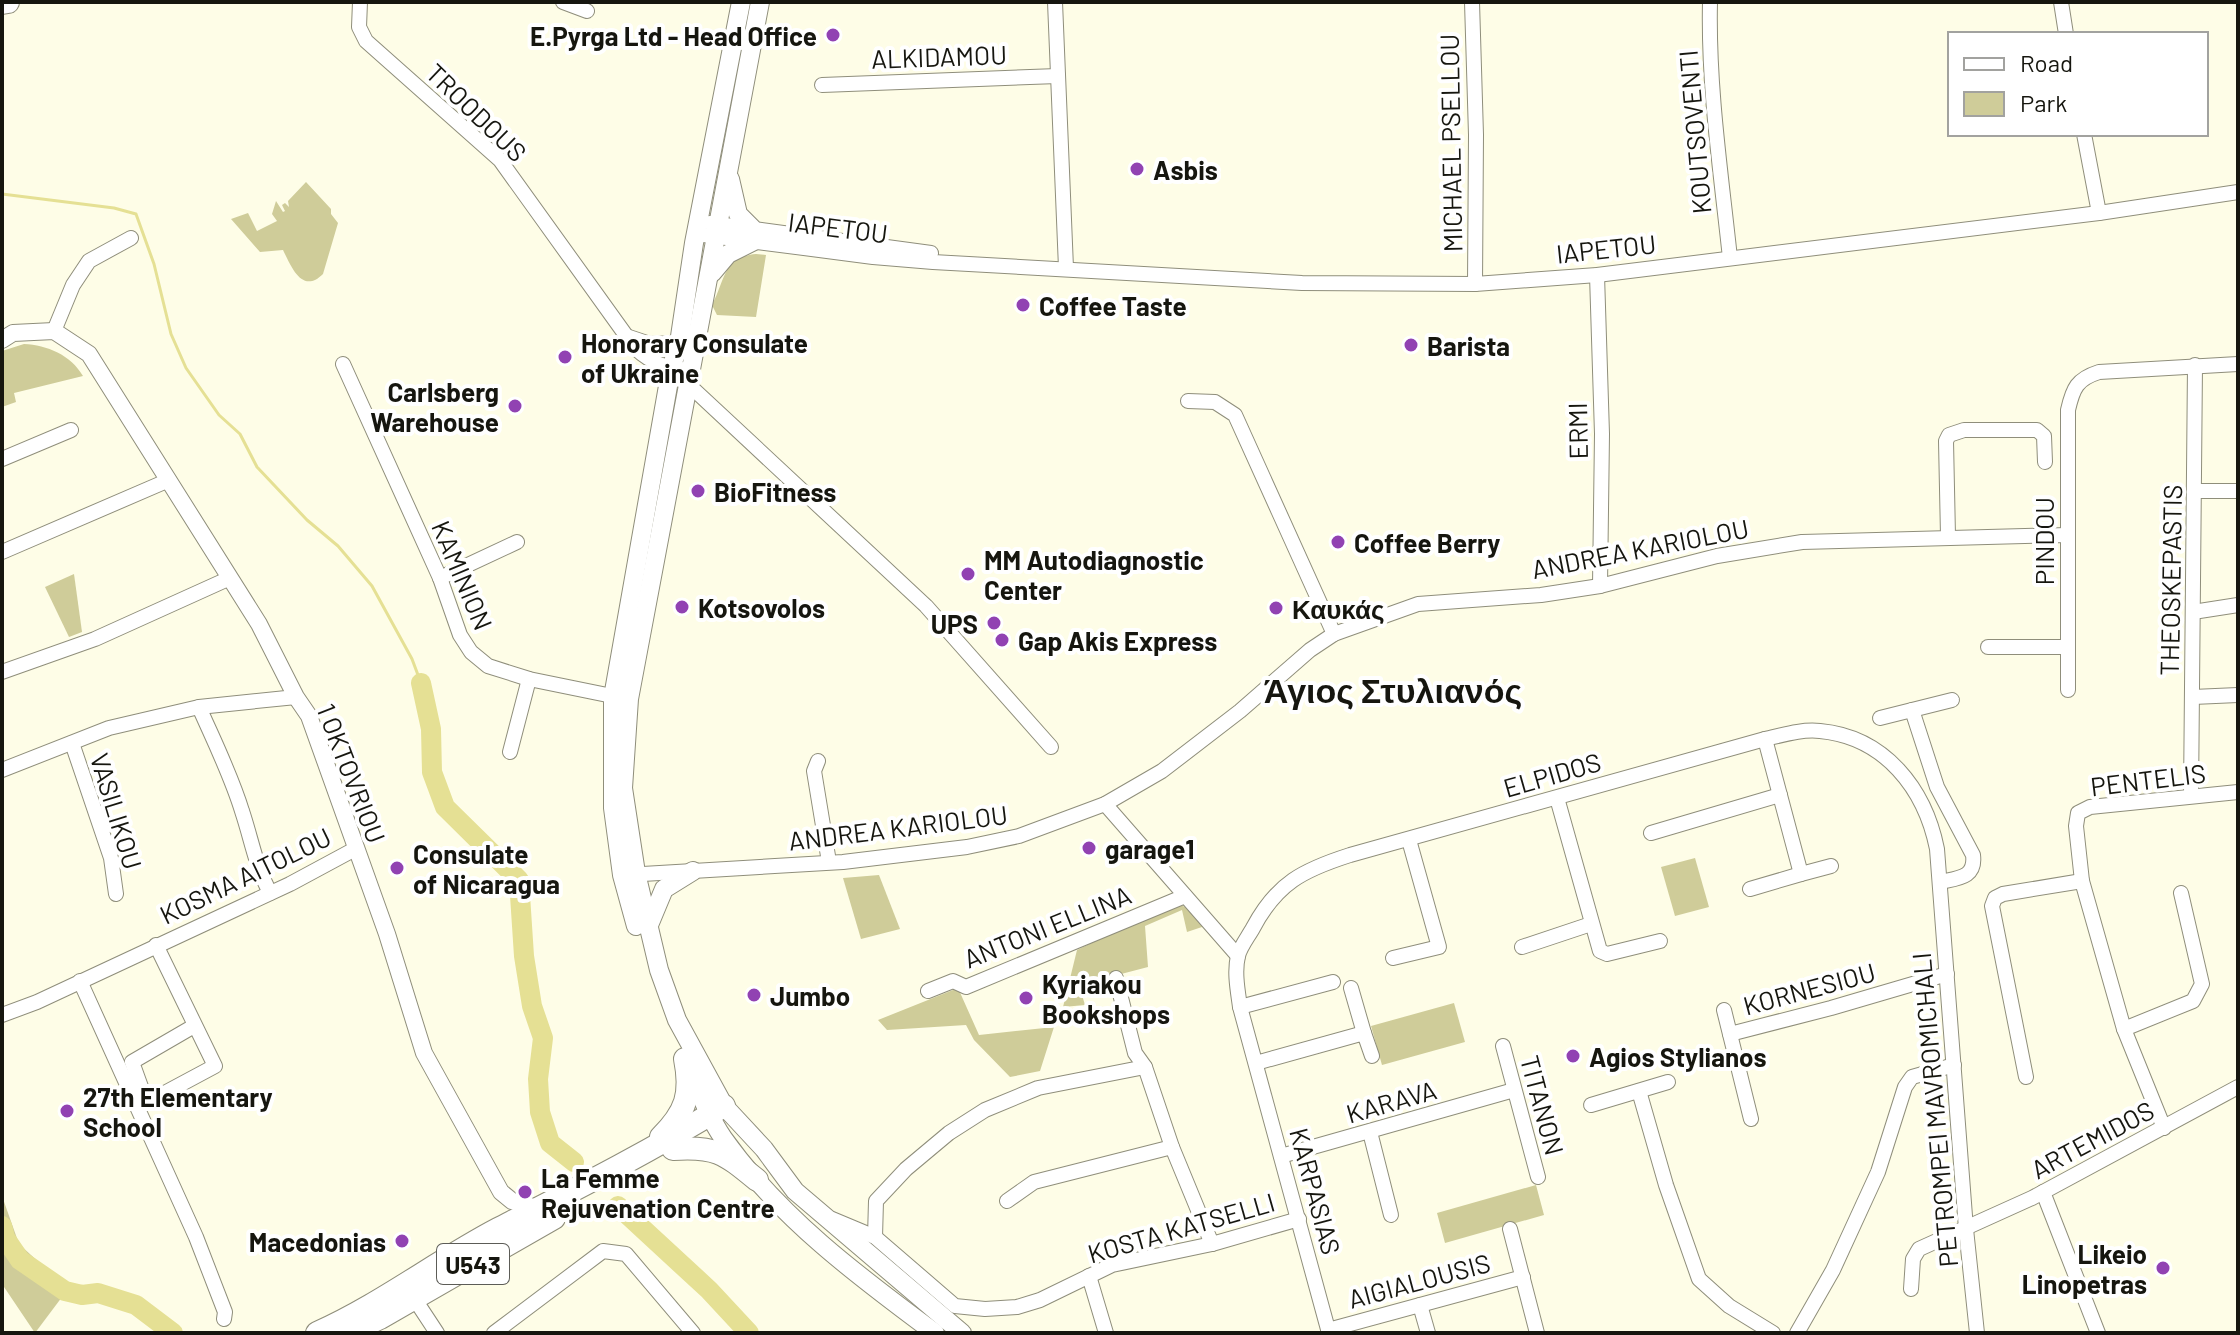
<svg xmlns="http://www.w3.org/2000/svg" width="2240" height="1335" font-family="Barlow,sans-serif">
<style>
.green{fill:#cfcc99}
.lines{fill:none;stroke-linecap:round;stroke-linejoin:round}
.stream{stroke:#e5e094;stroke-width:3}
.river{stroke:#e5e094;stroke-width:20}
.minor-casing{stroke:#8f8e7b;stroke-width:16}
.tertiary-casing{stroke:#8f8e7b;stroke-width:18}
.secondary-casing{stroke:#8f8e7b;stroke-width:20}
.primary-casing{stroke:#8f8e7b;stroke-width:24}
.trunk-casing{stroke:#8f8e7b;stroke-width:24}
.minor{stroke:#fff;stroke-width:14}
.tertiary{stroke:#fff;stroke-width:16}
.secondary{stroke:#fff;stroke-width:18}
.primary{stroke:#fff;stroke-width:22}
.trunk{stroke:#fff;stroke-width:22}
.poi-dot{fill:#9142b2;stroke:#fff;stroke-width:3}
.labels{text-anchor:middle;dominant-baseline:central;stroke-width:8;stroke-linejoin:round;paint-order:stroke}
.shield{fill:#fff;stroke:#5c5c57;stroke-width:2}
.shield-label{font-size:24px;font-weight:bold;fill:#16160f}
.poi-label{font-size:26px;font-weight:bold;fill:#16160f;stroke:#fff;text-anchor:start}
.street-label{font-size:26px;fill:#16160f;stroke:#fff}
.district-label{font-size:34px;font-weight:bold;fill:#16160f;stroke:#fff}
</style>
<rect width="100%" height="100%" fill="#fefde7"/>
<!-- green -->
<g class="green">
<path d="M306,182L331,209V214L338,223L323,274C302,295 291,266 283,250L260,252L231,219L248,213L257,231L277,221L272,214L276,201L283,212L285,211L282,205L285,203L289,207L288,201Z"/>
<path d="M756,254L766,255L756,317L717,315L712,305C726,278 723,257 756,254Z"/>
<path d="M24,344C47,345 71,355 83,376L14,393L16,402L2,407V351Z"/>
<polygon points="74,574 82,632 69,637 45,587"/>
<polygon points="1695,858 1709,907 1675,916 1661,867"/>
<polygon points="879,875 900,929 861,939 843,878"/>
<polygon points="1176,902 1197,914 1208,928 1202,927 1187,932 1182,910 1145,926 1148,967 1079,985 1085,1005 1063,1007 1077,950"/>
<polygon points="958,988 979,1035 1054,1027 1040,1071 1010,1077 974,1040 966,1025 887,1030 878,1020"/>
<polygon points="1454,1003 1465,1042 1382,1065 1371,1026"/>
<polygon points="1536,1185 1544,1215 1445,1243 1437,1213"/>
<polygon points="2,1196 19,1244 68,1289 35,1333 2,1284"/>
</g>
<g class="lines">
<!-- stream -->
<polyline class="stream" points="2,194 114,208 136,214 154,264 171,334 186,368 219,415 240,434 257,467 307,520 338,546 372,586 412,659 421,683"/>
<!-- river -->
<g class="river">
<polyline points="421,683 431,729 432,772 445,807 519,880 524,956 532,1006 543,1038 538,1079 540,1112 550,1143 574,1162"/>
<polyline points="618,1206 709,1290 749,1333"/>
<polyline points="2,1226 5,1238 20,1260 65,1291 82,1295 98,1293 136,1305 173,1333"/>
</g>
<defs>
<g id="minor">
<path d="M360,2L359,27L366,41L500,160L635,348C652,364 668,369 691,370"/>
<polyline points="563,2 587,11"/>
<polyline points="1055,2 1066,268"/>
<polyline points="1472,2 1476,135 1475,284"/>
<path d="M1710,2C1708,87 1721,173 1730,258"/>
<polyline points="2061,2 2066,34"/>
<polyline points="822,85 1058,76"/>
<polyline points="2084,134 2099,213"/>
<polyline points="710,223 931,253"/>
<polyline points="696,234 873,257 933,262 1302,283 1475,284 1597,275 2099,213 2238,192"/>
<polyline points="1597,275 1602,434 1600,586"/>
<polyline points="54,331 73,285 89,261 131,238"/>
<polyline points="626,336 650,344 679,343"/>
<polyline points="343,364 440,578 460,635 471,652 488,666 529,679 622,698"/>
<polyline points="689,385 926,606 1051,747"/>
<polyline points="1188,401 1215,402 1235,415 1334,634"/>
<polyline points="2,459 71,430"/>
<polyline points="2195,491 2238,491"/>
<polyline points="1948,536 1946,441 1949,435 1964,430 2037,430 2044,436 2045,462"/>
<polyline points="2,552 169,480"/>
<polyline points="440,578 517,542"/>
<polyline points="2193,612 2238,605"/>
<polyline points="1988,647 2068,647"/>
<polyline points="2,672 95,639 230,578"/>
<path d="M2068,690V410C2073,388 2077,379 2099,372L2238,364"/>
<polyline points="2193,697 2238,695"/>
<path d="M199,707C214,741 231,775 242,811C252,841 255,864 270,893"/>
<path d="M1912,710L1937,787L1973,855C1976,878 1958,878 1940,882"/>
<polyline points="1880,718 1952,700"/>
<polyline points="1765,739 1801,874 1831,866"/>
<polyline points="72,743 111,858 116,894"/>
<polyline points="510,752 529,679"/>
<polyline points="818,761 814,771 829,862"/>
<polyline points="2,770 109,728 199,707 296,697"/>
<polyline points="2191,796 2195,365"/>
<polyline points="1557,798 1600,951 1607,954 1660,941"/>
<polyline points="1105,804 1238,956"/>
<polyline points="1651,833 1780,795"/>
<polyline points="626,875 843,862 967,847 1019,836 1105,804 1162,771 1240,711 1310,650 1334,634 1418,604 1541,595 1600,586 1717,556 1802,542 2067,535"/>
<polyline points="1750,889 1801,874"/>
<polyline points="156,945 215,1066 159,1096 145,1098 132,1062 194,1026"/>
<polyline points="1522,947 1591,924"/>
<polyline points="1393,958 1439,947 1409,840"/>
<polyline points="1116,978 1135,1053 1145,1067 1172,1147 1212,1244"/>
<polyline points="80,981 196,1237 225,1312 224,1319"/>
<polyline points="1351,988 1364,1033"/>
<polyline points="928,991 953,981 966,987 1185,896"/>
<polyline points="1240,1007 1333,982"/>
<polyline points="1724,1010 1751,1119"/>
<polyline points="2,1015 37,1002 290,884 355,849"/>
<polyline points="2124,1029 2193,1001 2202,984 2181,893"/>
<polyline points="1730,1034 1831,1008 1947,974"/>
<polyline points="1503,1046 1538,1177"/>
<polyline points="1256,1063 1364,1033 1372,1056"/>
<polyline points="2026,1077 1992,906 1995,898 2003,894 2082,881"/>
<polyline points="1639,1091 1666,1185 1699,1279 1729,1306 1773,1333"/>
<polyline points="1591,1105 1668,1082"/>
<polyline points="2164,1128 2124,1029 2082,881 2076,826 2078,813 2090,807 2238,792"/>
<polyline points="1370,1132 1391,1215"/>
<polyline points="1281,1156 1514,1090"/>
<polyline points="2043,1192 2098,1333"/>
<polyline points="1007,1201 1034,1182 1172,1147"/>
<polyline points="832,1219 875,1237 955,1306 985,1309 1017,1307 1040,1300 1112,1265 1212,1244 1299,1219"/>
<polyline points="1510,1229 1537,1333"/>
<polyline points="875,1237 876,1201 906,1169 949,1133 985,1110 1038,1088 1145,1067"/>
<polyline points="1089,1276 1106,1333"/>
<polyline points="1911,1289 1913,1259 1919,1249 2032,1198 2238,1087"/>
<polyline points="414,1298 437,1333"/>
<polyline points="1420,1305 1428,1333"/>
<polyline points="1328,1330 1523,1277"/>
<polyline points="494,1333 603,1251 626,1254 693,1333"/>
<path d="M1329,1333L1240,1007C1238,992 1234,972 1238,956C1240,947 1248,937 1253,928C1277,883 1303,870 1350,855L1765,739C1783,735 1801,729 1820,731C1885,737 1925,789 1937,849L1966,1229L1977,1333"/>
<polyline points="1797,1333 1833,1270 1878,1172 1905,1087 1912,1077 1954,1065"/>
</g>
<polyline id="tertiary" points="2,340 13,333 54,331 89,354 259,624 296,697 309,716 387,934 424,1053 501,1192 512,1201 540,1209"/>
<g id="secondary">
<polyline points="760,2 629,699 623,788 636,873 659,970 677,1020 724,1106 764,1149 795,1191 962,1333"/>
<polyline points="730,179 738,214 752,228"/>
<polyline points="712,273 728,254 756,240"/>
<polyline points="649,925 664,889 693,871"/>
<polyline points="636,926 622,875 613,808 613,697 671,369 679,343 694,243 741,2"/>
<path d="M689,1066C699,1090 708,1116 723,1138C779,1217 858,1276 935,1333"/>
</g>
<g id="primary">
<path d="M661,1137C686,1112 692,1094 685,1059"/>
<path d="M673,1149C716,1146 724,1153 757,1180"/>
<path d="M317,1333C380,1305 437,1261 498,1229C574,1190 651,1151 724,1106"/>
<polyline points="348,1333 380,1318 554,1218"/>
</g>
<polyline id="trunk" points="2,3 8,2"/>
</defs>
<!-- minor casing -->
<use href="#minor" class="minor-casing"/>
<!-- tertiary casing -->
<use href="#tertiary" class="tertiary-casing"/>
<!-- secondary casing -->
<use href="#secondary" class="secondary-casing"/>
<!-- primary casing -->
<use href="#primary" class="primary-casing"/>
<!-- trunk casing -->
<use href="#trunk" class="trunk-casing"/>
<!-- minor -->
<use href="#minor" class="minor"/>
<!-- tertiary -->
<use href="#tertiary" class="tertiary"/>
<!-- secondary -->
<use href="#secondary" class="secondary"/>
<!-- primary -->
<use href="#primary" class="primary"/>
<!-- trunk -->
<use href="#trunk" class="trunk"/>
</g>
<!-- markers -->
<g class="poi-dot">
<circle cx="833" cy="35" r="8"/>
<circle cx="1137" cy="169" r="8"/>
<circle cx="1023" cy="305" r="8"/>
<circle cx="1411" cy="345" r="8"/>
<circle cx="565" cy="357" r="8"/>
<circle cx="515" cy="406" r="8"/>
<circle cx="698" cy="491" r="8"/>
<circle cx="1338" cy="542" r="8"/>
<circle cx="968" cy="574" r="8"/>
<circle cx="682" cy="607" r="8"/>
<circle cx="1276" cy="608" r="8"/>
<circle cx="994" cy="623" r="8"/>
<circle cx="1002" cy="640" r="8"/>
<circle cx="1089" cy="848" r="8"/>
<circle cx="397" cy="868" r="8"/>
<circle cx="754" cy="995" r="8"/>
<circle cx="1026" cy="998" r="8"/>
<circle cx="1573" cy="1056" r="8"/>
<circle cx="67" cy="1111" r="8"/>
<circle cx="525" cy="1192" r="8"/>
<circle cx="402" cy="1241" r="8"/>
<circle cx="2163" cy="1268" r="8"/>
</g>
<g class="labels">
<!-- shield labels -->
<rect class="shield" x="437" y="1244" width="72" height="40" rx="6"/>
<g class="shield-label">
<text x="473" y="1264">U543</text>
</g>
<!-- poi labels -->
<g class="poi-label">
<text x="817" y="35" text-anchor="end">E.Pyrga Ltd - Head Office</text>
<text x="1153" y="169">Asbis</text>
<text x="1039" y="305">Coffee Taste</text>
<text x="581" y="342">Honorary Consulate<tspan x="581" dy="30">of Ukraine</tspan></text>
<text x="1427" y="345">Barista</text>
<text x="499" y="391" text-anchor="end">Carlsberg<tspan x="499" dy="30">Warehouse</tspan></text>
<text x="714" y="491">BioFitness</text>
<text x="1354" y="542">Coffee Berry</text>
<text x="984" y="559">MM Autodiagnostic<tspan x="984" dy="30">Center</tspan></text>
<text x="698" y="607">Kotsovolos</text>
<text x="1292" y="608">Καυκάς</text>
<text x="978" y="623" text-anchor="end">UPS</text>
<text x="1018" y="640">Gap Akis Express</text>
<text x="1105" y="848">garage1</text>
<text x="413" y="853">Consulate<tspan x="413" dy="30">of Nicaragua</tspan></text>
<text x="1042" y="983">Kyriakou<tspan x="1042" dy="30">Bookshops</tspan></text>
<text x="770" y="995">Jumbo</text>
<text x="1589" y="1056">Agios Stylianos</text>
<text x="83" y="1096">27th Elementary<tspan x="83" dy="30">School</tspan></text>
<text x="541" y="1177">La Femme<tspan x="541" dy="30">Rejuvenation Centre</tspan></text>
<text x="386" y="1241" text-anchor="end">Macedonias</text>
<text x="2147" y="1253" text-anchor="end">Likeio<tspan x="2147" dy="30">Linopetras</tspan></text>
</g>
<!-- street labels -->
<g class="street-label">
<text transform="translate(939 56) rotate(-2)">ALKIDAMOU</text>
<text transform="translate(477 112) rotate(44)">TROODOUS</text>
<text transform="translate(1694 132) rotate(-95)">KOUTSOVENTI</text>
<text transform="translate(1450 143) rotate(-91)">MICHAEL PSELLOU</text>
<text transform="translate(838 227) rotate(7)">IAPETOU</text>
<text transform="translate(1606 248) rotate(-6)">IAPETOU</text>
<text transform="translate(1577 431) rotate(-91)">ERMI</text>
<text transform="translate(2043 541) rotate(-90)">PINDOU</text>
<text transform="translate(1640 548) rotate(-11)">ANDREA KARIOLOU</text>
<text transform="translate(463 575) rotate(67)">KAMINION</text>
<text transform="translate(2170 580) rotate(-89)">THEOSKEPASTIS</text>
<text transform="translate(352 773) rotate(69)">1 OKTOVRIOU</text>
<text transform="translate(1552 774) rotate(-16)">ELPIDOS</text>
<text transform="translate(2148 779) rotate(-7)">PENTELIS</text>
<text transform="translate(117 811) rotate(73)">VASILIKOU</text>
<text transform="translate(898 827) rotate(-7)">ANDREA KARIOLOU</text>
<text transform="translate(245 875) rotate(-26)">KOSMA AITOLOU</text>
<text transform="translate(1047 926) rotate(-22)">ANTONI ELLINA</text>
<text transform="translate(1809 988) rotate(-15)">KORNESIOU</text>
<text transform="translate(1391 1101) rotate(-16)">KARAVA</text>
<text transform="translate(1543 1105) rotate(75)">TITANON</text>
<text transform="translate(1934 1110) rotate(-95)">PETROMPEI MAVROMICHALI</text>
<text transform="translate(2092 1139) rotate(-28)">ARTEMIDOS</text>
<text transform="translate(1316 1191) rotate(75)">KARPASIAS</text>
<text transform="translate(1181 1227) rotate(-16)">KOSTA KATSELLI</text>
<text transform="translate(1419 1280) rotate(-15)">AIGIALOUSIS</text>
</g>
<!-- district labels -->
<g class="district-label">
<text x="1393" y="689">Άγιος Στυλιανός</text>
</g>
</g>
<!-- border -->
<rect width="2240" height="1335" fill="none" stroke="#16160f" stroke-width="8"/>
<!-- legend -->
<rect x="1948" y="32" width="260" height="104" fill="#ffffff" stroke="#a2a29f" stroke-width="2"/>
<rect x="1964" y="58" width="40" height="12" fill="#ffffff" stroke="#a2a29f" stroke-width="2"/>
<text x="2020" y="72" font-size="24" fill="#16160f">Road</text>
<rect x="1964" y="92" width="40" height="24" fill="#cfcc99" stroke="#a2a29f" stroke-width="2"/>
<text x="2020" y="112" font-size="24" fill="#16160f">Park</text>
</svg>
